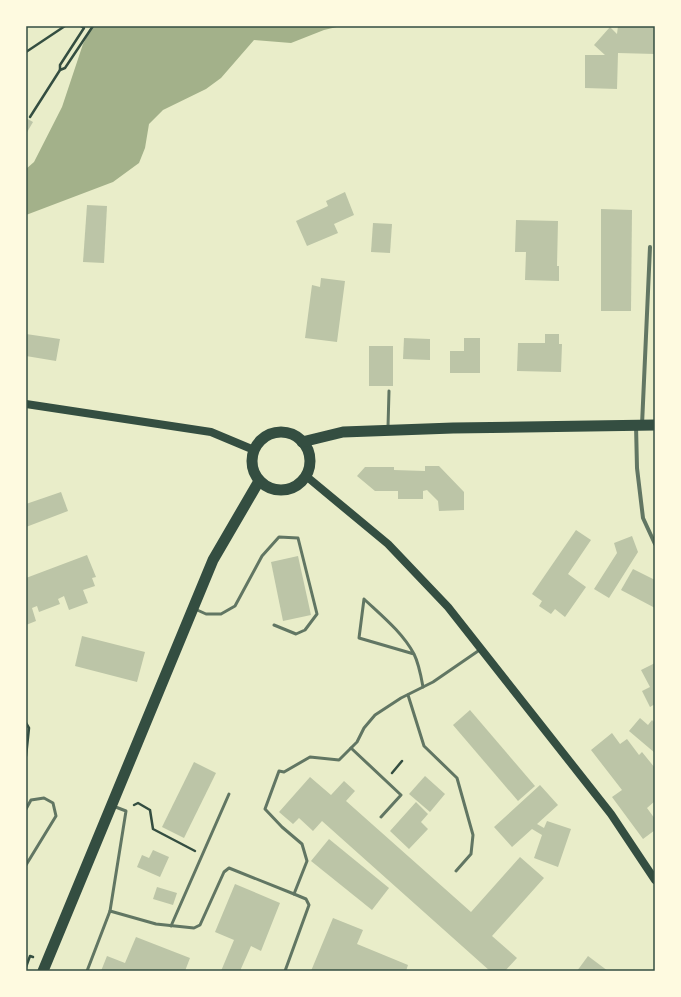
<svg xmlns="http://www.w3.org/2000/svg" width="681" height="997" font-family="'PT Sans Narrow',sans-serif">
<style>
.water{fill:#a3b18a}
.building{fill:#bcc5a7}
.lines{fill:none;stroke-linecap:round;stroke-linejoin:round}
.path{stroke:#344e41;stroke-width:2.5}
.service{stroke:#617663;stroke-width:3}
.minor{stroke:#617663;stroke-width:4}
.secondary{stroke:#344e41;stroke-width:8}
.trunk{stroke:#344e41;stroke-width:11}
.neatline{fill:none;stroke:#344e41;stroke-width:1.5}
</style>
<rect width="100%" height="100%" fill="#e9edc9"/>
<!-- water -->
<polygon class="water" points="94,26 341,26 324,30 291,43 254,40 221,78 206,89 163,110 149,124 145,148 139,163 113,182 26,215 26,169 34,162 62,107 83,44 92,27"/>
<!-- building -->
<g class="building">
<polygon points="618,26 655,26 655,54 618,53 617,89 585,88 585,55 605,55 594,45 610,27 617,34"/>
<polygon points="26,118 33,122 26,134"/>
<polygon points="345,192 354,215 334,224 338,233 307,246 296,221 328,206 326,201"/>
<polygon points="87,205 107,206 104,263 83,262"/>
<polygon points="601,209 632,210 631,311 601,311"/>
<polygon points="516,220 558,221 557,266 559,266 559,281 525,280 526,252 515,252"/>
<polygon points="373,223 392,224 390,253 371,252"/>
<polygon points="321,278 345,281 337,342 305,338 312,285 320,287"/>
<polygon points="26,334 60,339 56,361 26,356"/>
<polygon points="545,334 559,334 559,344 562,344 561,372 517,371 518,343 545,343"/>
<polygon points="404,338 430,339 430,360 403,359"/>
<polygon points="464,338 480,338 480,373 450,373 450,351 464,351"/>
<rect x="369" y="346" width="24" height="40"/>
<polygon points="425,466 439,466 464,492 464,510 439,511 438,501 427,490 423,491 423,499 398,499 398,491 375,491 357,476 365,467 394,467 394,470 425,471"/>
<polygon points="61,492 68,511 26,527 26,504"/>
<polygon points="576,530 591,540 568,574 586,587 565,617 555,609 551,614 539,606 542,601 532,594"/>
<polygon points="632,536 638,552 609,598 594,589 617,553 614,543"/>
<polygon points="87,555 96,577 92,578 95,586 83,590 88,603 69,610 64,596 58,599 60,604 39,612 37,606 32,608 36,621 26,625 26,578"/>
<polygon points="298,556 311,615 283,621 271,562"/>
<polygon points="633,569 655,580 655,608 621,590"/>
<polygon points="82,636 145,652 137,682 75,666"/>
<polygon points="655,663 655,704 650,707 642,691 650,687 641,670"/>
<polygon points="470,710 535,786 518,801 453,725"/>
<polygon points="640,718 648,725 652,720 655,723 655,753 629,731"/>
<polygon points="612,733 620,744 627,739 639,755 642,752 655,768 655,801 647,808 655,819 655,830 643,839 612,797 622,790 591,750"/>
<polygon points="194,762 216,773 184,838 162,827"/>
<polygon points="425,776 445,794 430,812 409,794"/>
<polygon points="310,777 331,795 344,781 355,791 346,801 471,912 520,857 544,878 492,936 517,958 505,971 490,971 322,821 313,831 299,818 293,824 279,812"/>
<polygon points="540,785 558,805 537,824 544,828 547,821 571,829 558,867 534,858 542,835 532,829 512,847 494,827"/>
<polygon points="416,802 428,814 421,822 428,829 409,849 390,831"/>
<polygon points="329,839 389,888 372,910 311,861"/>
<polygon points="153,850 169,857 160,877 137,867 142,855 149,858"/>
<polygon points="235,884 280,903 261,951 251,946 240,971 221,971 234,940 215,932"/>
<polygon points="157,887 177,893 173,905 153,899"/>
<polygon points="333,918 363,930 357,944 408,965 406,971 311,971"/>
<polygon points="136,937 190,958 185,971 101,971 107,956 125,963"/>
<polygon points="588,956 608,971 577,971"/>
</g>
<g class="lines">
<!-- path -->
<g class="path">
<polyline points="26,52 65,26"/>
<polyline points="60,70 60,65 84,28 81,26"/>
<polyline points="30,117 60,70 65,68 93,26"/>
<polyline points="26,723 29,728 26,756"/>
<polyline points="392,773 402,761"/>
<polyline points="134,805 138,803 150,810 153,829 195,851"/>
<polyline points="26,967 30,956 33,957"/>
</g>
<!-- service -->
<g class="service">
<polyline points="388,427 389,391"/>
<polyline points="195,609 206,614 221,614 235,606 262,556 279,537 298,538 317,614 305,630 296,634 274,625"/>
<path d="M414,654L359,638L364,599C382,616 402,632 414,654C419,664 421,676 423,687"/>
<polyline points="408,695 424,746 457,778 473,835 471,854 456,871"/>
<polyline points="351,748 401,795 381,817"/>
<polyline points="26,809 31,800 44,798 53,803 56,816 26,865"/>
<polyline points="110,911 156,924 194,928 200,925 224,872 229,868 294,894 307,861 302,844 282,827 265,809 279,771 284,772 310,757 339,760 357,742 364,728 375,715 401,698 433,682 481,649"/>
<polyline points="171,926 229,794"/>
<polyline points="87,971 110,911 126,811 113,806"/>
<polyline points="285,971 309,905 306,899 294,894"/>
</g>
<!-- minor -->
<g class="minor">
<polyline points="636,425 637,468 643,518 655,544"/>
<polyline points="642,425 650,247"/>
</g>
<!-- secondary -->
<g class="secondary">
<polyline points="26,404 211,432 254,450"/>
<polyline points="306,476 388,544 448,607 611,814 655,880"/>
</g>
<!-- trunk -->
<g class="trunk">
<circle cx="281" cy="461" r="29"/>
<polyline points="302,442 343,432 453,428 655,425"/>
<polyline points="43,971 213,560 259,481"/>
</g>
</g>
<!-- border -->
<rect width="681" height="997" fill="none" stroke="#fefae0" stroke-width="54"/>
<rect x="27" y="27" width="627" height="943" class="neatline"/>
</svg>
